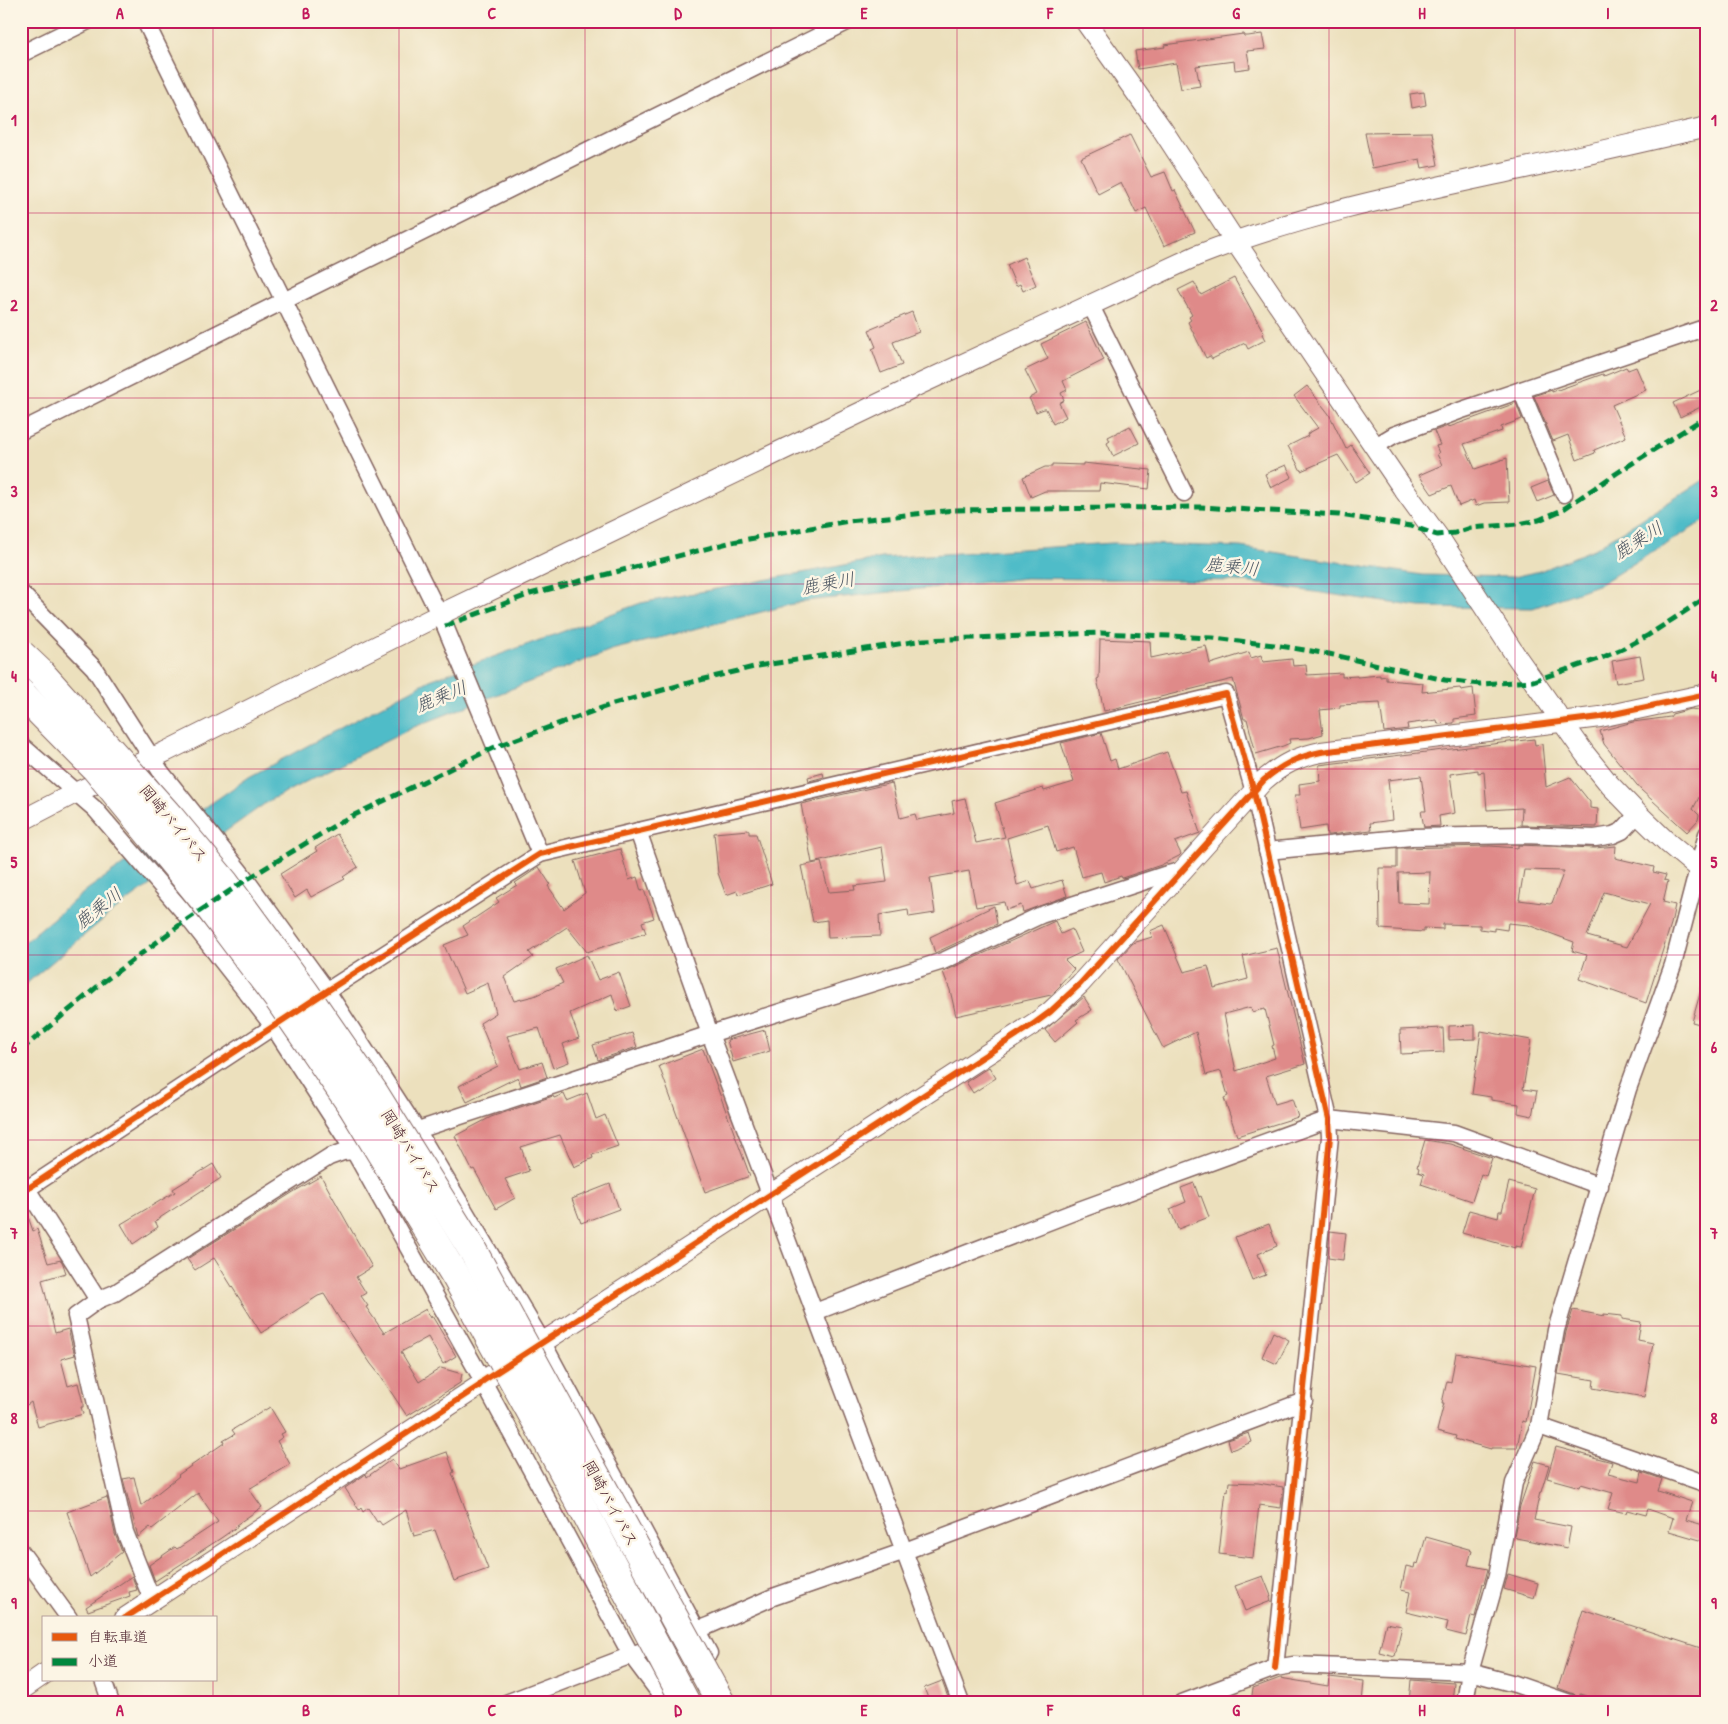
<svg xmlns="http://www.w3.org/2000/svg" width="1728" height="1724" font-family="'Patrick Hand','Klee One',sans-serif">
<style>
.water{fill:#4fbcc8;stroke:#4c6e7a}
.building{fill:#df8a89;fill-rule:evenodd}
.lines{fill:none;stroke-linecap:round;stroke-linejoin:round}
.minor-casing{stroke:#83635e;stroke-width:19}
.tertiary-casing{stroke:#83635e;stroke-width:22}
.minor{stroke:#fff;stroke-width:16}
.tertiary{stroke:#fff;stroke-width:20}
.trunk-bridge-casing{stroke:#83635e;stroke-width:30;stroke-linecap:butt}
.trunk-bridge{stroke:#fff;stroke-width:28}
.quiet{stroke:#00873e;stroke-width:5;stroke-dasharray:10 5;stroke-linecap:butt}
.cycleway-casing{stroke:#fcf5e5;stroke-width:9}
.cycleway{stroke:#e8590c;stroke-width:6}
.grid{fill:none;stroke:#c2185b;stroke-width:1;stroke-opacity:0.55}
.labels{text-anchor:middle;dominant-baseline:central;stroke-width:5;stroke-linejoin:round;paint-order:stroke}
.street-label{font-size:16px;fill:#4a1f2b;stroke:#fcf5e5}
.water-label{font-size:18px;font-style:italic;fill:#4c5662;stroke:#fcf5e5}
.neatline{fill:none;stroke:#c2185b;stroke-width:2}
.grid-label{font-size:16px;text-anchor:middle;font-weight:bold;fill:#c2185b}
</style>
<rect width="100%" height="100%" fill="#fcf5e5"/>
<filter id="ink" filterUnits="userSpaceOnUse"><feTurbulence type="fractalNoise" baseFrequency=".02" numOctaves="2"/><feDisplacementMap in="SourceGraphic" scale="10" xChannelSelector="R" yChannelSelector="G"/><feConvolveMatrix kernelMatrix="1 2 1 2 8 2 1 2 1" color-interpolation-filters="sRGB"/></filter>
<filter id="wash" filterUnits="userSpaceOnUse"><feTurbulence type="fractalNoise" baseFrequency=".0096" numOctaves="4" result="noise"/><feDisplacementMap in="SourceGraphic" scale="20" xChannelSelector="R" yChannelSelector="G"/><feGaussianBlur stdDeviation="1.12" result="paint"/><feColorMatrix in="noise" values="0 0 0 0 0 0 0 0 0 0 0 0 0 0 0 0 0 1.4 0 .05"/><feComposite in="paint" operator="in"/></filter>
<g filter="url(#wash)">
<rect width="100%" height="100%" fill="#ece0bd"/>
<!-- water -->
<polygon class="water" points="1707,478 1707,519 1600,584 1533,608 1420,607 1238,581 1026,578 805,601 611,650 414,727 270,800 112,912 21,988 21,945 88,889 249,777 430,680 641,603 882,558 1113,543 1240,547 1422,575 1513,577 1540,571 1594,549"/>
<g id="blocks">
<!-- building -->
<g class="building">
<polygon points="1243,34 1244,36 1248,36 1262,34 1265,49 1247,51 1250,68 1235,70 1234,61 1196,66 1200,86 1181,89 1176,63 1138,69 1135,51 1165,47 1164,45"/>
<polygon points="1424,92 1426,105 1412,108 1410,94"/>
<polygon points="1432,132 1438,165 1422,168 1420,159 1372,168 1365,133"/>
<polygon points="1130,135 1151,177 1165,172 1173,191 1175,190 1195,232 1164,246 1146,208 1136,213 1121,182 1098,194 1081,158"/>
<polygon points="1024,257 1036,285 1023,291 1020,284 1016,286 1007,265"/>
<polygon points="1234,278 1264,333 1262,334 1265,340 1248,349 1245,343 1212,359 1210,356 1206,358 1188,322 1191,320 1189,317 1192,315 1178,290 1194,282 1201,295"/>
<polygon points="912,312 919,332 893,342 902,365 881,373 872,349 876,347 869,330"/>
<polygon points="1086,322 1104,360 1063,381 1067,390 1061,393 1064,400 1059,403 1066,417 1053,424 1046,409 1044,409 1036,412 1029,398 1037,394 1025,370 1048,359 1041,344"/>
<polygon points="1626,367 1628,370 1636,367 1646,390 1612,405 1626,437 1594,450 1595,453 1577,460 1568,435 1553,441 1534,396 1552,390 1552,392 1603,374 1604,376"/>
<polygon points="1307,386 1329,414 1346,449 1351,445 1370,473 1356,482 1338,455 1301,471 1288,446 1308,436 1307,434 1318,428 1294,396"/>
<polygon points="1707,387 1707,404 1680,417 1673,403"/>
<polygon points="1516,403 1522,419 1501,427 1502,431 1464,444 1475,469 1507,458 1509,502 1484,503 1476,506 1474,500 1459,506 1451,486 1432,494 1419,475 1442,465 1437,454 1439,453 1436,446 1440,445 1434,431 1448,426 1449,427"/>
<polygon points="1130,426 1139,443 1113,456 1107,443 1110,441 1108,437"/>
<polygon points="1083,463 1151,470 1149,489 1100,483 1099,491 1045,491 1031,497 1023,477 1045,467 1052,467 1052,464 1083,465"/>
<polygon points="1286,465 1292,477 1271,488 1265,474"/>
<polygon points="1548,481 1554,495 1537,502 1531,488"/>
<polygon points="1100,639 1150,641 1151,658 1206,646 1210,664 1249,652 1251,658 1261,655 1263,662 1292,659 1293,666 1306,665 1307,675 1342,673 1342,677 1357,676 1357,677 1380,675 1380,677 1386,676 1386,680 1423,683 1422,692 1460,688 1461,690 1473,688 1476,716 1454,719 1454,723 1438,724 1437,720 1407,724 1408,729 1384,732 1380,703 1340,705 1340,708 1320,710 1323,734 1309,738 1289,739 1290,743 1283,746 1256,754 1247,719 1244,719 1233,679 1104,711 1097,679 1099,678"/>
<polygon points="1640,656 1644,678 1616,683 1612,661"/>
<polygon points="1691,709 1707,711 1707,782 1693,809 1699,815 1698,820 1687,832 1641,790 1604,744 1600,731 1633,722 1670,717 1672,714"/>
<polygon points="1101,733 1110,761 1115,759 1118,769 1167,752 1181,792 1186,791 1200,833 1175,842 1181,854 1179,856 1161,865 1122,878 1121,876 1104,882 1101,872 1082,877 1073,847 1056,852 1048,825 1007,838 1017,885 1030,881 1033,889 1062,880 1067,896 1023,912 1021,905 1006,910 1004,902 976,907 969,871 930,878 935,913 909,917 908,910 879,915 880,936 828,938 827,920 813,922 801,866 821,862 829,892 855,890 854,886 887,882 882,847 812,863 801,804 892,783 900,818 915,814 917,820 954,813 952,801 965,798 976,843 1005,837 995,803 1043,788 1044,791 1074,782 1061,743"/>
<polygon points="1534,739 1535,745 1542,744 1546,787 1570,777 1590,802 1590,808 1598,809 1597,827 1521,825 1522,808 1487,810 1484,772 1478,773 1478,770 1450,774 1455,813 1439,816 1440,826 1424,827 1421,811 1426,811 1421,776 1388,780 1392,820 1370,823 1371,830 1330,835 1327,835 1326,826 1300,830 1295,795 1300,795 1299,784 1320,781 1319,765"/>
<polygon points="823,773 824,777 809,781 808,777"/>
<polygon points="749,830 749,834 756,834 772,884 738,895 737,891 726,895 718,873 714,833"/>
<polygon points="337,834 358,867 343,877 345,879 311,897 307,890 295,898 280,874 317,851 315,848"/>
<path d="M1518,845L1595,848L1616,846L1615,858L1654,867L1653,872L1666,875L1664,880L1668,881L1663,902L1675,905L1671,924L1646,1003L1579,979L1587,955L1572,951L1574,942L1528,925L1508,923L1507,930L1494,928V931L1480,929V925L1443,924V929L1424,928V932L1381,929L1380,928L1379,868H1397V848L1490,846L1518,848ZM1524,870L1564,871L1552,903L1550,904L1519,900ZM1430,872L1429,904L1399,903L1398,873ZM1604,892L1650,904L1627,947L1587,936Z"/>
<polygon points="620,849 629,880 637,877 641,891 644,890 654,918 642,922 646,933 587,952 567,927 529,952 533,957 504,977 514,1001 534,996 563,983 556,969 587,955 598,980 619,972 631,1006 617,1011 612,994 570,1013 579,1038 563,1044 569,1062 553,1068 539,1028 507,1036 520,1069 542,1062 547,1077 521,1086 518,1077 467,1102 459,1086 498,1066 480,1023 496,1013 488,983 465,993 444,945 468,935 463,926 499,902 496,898 517,885 515,883 539,867 550,884 548,886 564,909 585,893 575,861"/>
<polygon points="994,906 997,924 935,953 930,937"/>
<polygon points="1055,921 1061,934 1072,929 1082,952 1065,960 1074,969 1060,984 1061,985 1051,995 956,1016 950,990 943,972"/>
<path d="M1164,925L1184,972L1208,966L1214,988L1248,979L1243,956L1277,948L1305,1064L1266,1076L1275,1104L1292,1099L1298,1117L1237,1136L1224,1098L1228,1096L1221,1071L1206,1075L1196,1032L1163,1048L1118,959L1133,943L1152,937L1150,931ZM1251,1007L1252,1012L1265,1009L1274,1045L1272,1046L1275,1058L1236,1071L1224,1014Z"/>
<polygon points="1703,983 1707,984 1707,1026 1692,1022"/>
<polygon points="1084,997 1092,1010 1076,1020 1078,1022 1055,1042 1045,1030"/>
<polygon points="1475,1025 1475,1039 1449,1040 1449,1026"/>
<polygon points="1443,1028 1444,1052 1401,1054 1400,1030"/>
<polygon points="765,1030 770,1051 733,1062 727,1040"/>
<polygon points="1481,1031 1531,1040 1523,1089 1537,1091 1532,1116 1518,1113 1519,1104 1491,1100 1491,1097 1472,1094"/>
<polygon points="632,1033 637,1047 598,1060 593,1045"/>
<polygon points="703,1049 750,1176 705,1192 659,1066"/>
<polygon points="989,1067 996,1078 973,1093 966,1082"/>
<polygon points="587,1093 596,1119 605,1115 618,1146 592,1155 593,1158 574,1167 560,1135 521,1147 529,1171 505,1179 515,1198 496,1209 474,1169 472,1170 455,1136 491,1117 553,1096 554,1098 564,1094 567,1101"/>
<polygon points="1425,1140 1450,1144 1492,1158 1486,1176 1481,1174 1472,1201 1421,1184 1424,1174 1418,1172 1419,1168 1417,1167"/>
<polygon points="213,1164 221,1178 155,1221 158,1227 133,1244 121,1224 175,1192 173,1189"/>
<polygon points="321,1176 372,1267 356,1277 366,1293 361,1296 368,1306 366,1307 384,1333 426,1309 431,1318 432,1316 456,1356 443,1364 428,1337 401,1352 419,1382 441,1368 462,1374 460,1383 407,1416 379,1374 371,1364 343,1322 342,1323 324,1294 318,1296 261,1333 214,1258 195,1270 187,1259 295,1191"/>
<polygon points="1509,1182 1535,1189 1521,1247 1515,1246 1515,1248 1462,1233 1469,1210 1498,1218 1499,1211 1502,1211"/>
<polygon points="1194,1183 1199,1197 1201,1196 1209,1217 1178,1229 1170,1209 1186,1202 1181,1188"/>
<polygon points="610,1184 619,1209 581,1223 572,1199"/>
<polygon points="21,1205 24,1205 33,1231 37,1229 48,1263 61,1260 63,1264 66,1273 42,1280 55,1333 68,1329 72,1345 75,1355 61,1359 68,1386 78,1383 83,1403 83,1407 81,1407 83,1414 38,1427 31,1402 21,1409"/>
<polygon points="1269,1224 1277,1246 1258,1254 1266,1275 1252,1280 1235,1237"/>
<polygon points="1330,1231 1346,1233 1343,1260 1328,1258"/>
<polygon points="1573,1310 1604,1316 1604,1314 1622,1316 1622,1319 1641,1322 1638,1340 1653,1343 1644,1397 1593,1388 1594,1380 1558,1374 1566,1332"/>
<polygon points="1273,1332 1289,1340 1277,1364 1262,1357"/>
<polygon points="1456,1353 1536,1366 1526,1422 1522,1421 1517,1448 1491,1448 1491,1449 1455,1439 1456,1436 1437,1431 1444,1403 1442,1403 1447,1381 1451,1382"/>
<polygon points="270,1407 285,1432 281,1434 283,1437 277,1441 290,1464 249,1489 262,1507 236,1525 238,1526 221,1538 155,1581 149,1565 175,1547 177,1549 218,1522 198,1493 152,1529 150,1527 138,1537 123,1479 134,1477 141,1506 179,1476 178,1475 224,1443 223,1441 235,1434 232,1430"/>
<polygon points="1249,1433 1252,1442 1231,1450 1228,1440"/>
<polygon points="1556,1447 1612,1462 1608,1474 1640,1482 1642,1472 1662,1479 1658,1491 1692,1502 1686,1520 1707,1526 1707,1542 1669,1531 1673,1518 1648,1509 1646,1515 1627,1510 1626,1513 1608,1509 1613,1493 1581,1484 1580,1487 1547,1478"/>
<polygon points="447,1452 454,1472 452,1473 488,1569 454,1581 435,1530 414,1536 406,1510 382,1525 379,1521 377,1522 368,1508 363,1512 361,1508 359,1510 345,1488 366,1474 367,1477 392,1459 399,1469"/>
<polygon points="1535,1461 1549,1465 1541,1492 1540,1492 1534,1520 1571,1527 1567,1548 1516,1538 1516,1537 1514,1536 1520,1506"/>
<polygon points="1229,1482 1258,1483 1283,1487 1281,1508 1259,1505 1253,1558 1219,1554 1226,1490 1228,1491"/>
<polygon points="107,1497 115,1534 122,1552 90,1577 67,1512"/>
<polygon points="1426,1537 1472,1550 1468,1565 1488,1569 1484,1584 1483,1583 1475,1617 1471,1616 1466,1636 1446,1631 1448,1622 1406,1612 1410,1592 1401,1590 1406,1566 1414,1568 1415,1563 1418,1564"/>
<polygon points="1508,1574 1538,1583 1534,1598 1504,1589"/>
<polygon points="132,1576 137,1590 129,1592 130,1596 88,1611 86,1607"/>
<polygon points="1263,1576 1271,1596 1270,1597 1271,1601 1245,1611 1235,1586"/>
<polygon points="1583,1610 1707,1650 1707,1695 1704,1703 1608,1703 1580,1694 1579,1700 1574,1694 1558,1688"/>
<polygon points="1386,1623 1402,1626 1395,1656 1379,1652"/>
<polygon points="1329,1677 1364,1681 1362,1703 1251,1703 1253,1688 1280,1678 1328,1686"/>
<polygon points="1411,1680 1454,1683 1452,1703 1409,1703"/>
<polygon points="942,1681 950,1703 930,1703 924,1688"/>
</g>
</g>
</g>
<g filter="url(#ink)">
<use href="#blocks" fill-opacity="0" stroke="#83635e" stroke-width="1"/>
<g class="lines">
<defs>
<g id="minor">
<polyline points="145,21 445,626 540,854"/>
<polyline points="21,54 88,21"/>
<polyline points="1090,304 1184,493"/>
<polyline points="1521,390 1564,494"/>
<polyline points="21,431 849,21"/>
<polyline points="1374,447 1394,435 1459,411 1707,327"/>
<polyline points="21,593 94,668 161,772 242,874 327,991 417,1130 543,1343 709,1653"/>
<polyline points="21,745 95,809 181,909 273,1026 354,1151 483,1381 631,1655 667,1703"/>
<polyline points="638,831 710,1034 961,1703"/>
<polyline points="1267,851 1411,837 1526,835 1595,838 1613,835 1622,831 1638,814"/>
<polyline points="27,1189 98,1300"/>
<polyline points="21,1193 327,991 540,854 1226,694 1254,792 1329,1119 1330,1137 1275,1668"/>
<polyline points="815,1312 1079,1210 1329,1119 1454,1133 1600,1186"/>
<polyline points="1539,1426 1707,1484"/>
<polyline points="21,1552 69,1618"/>
<polyline points="152,1600 125,1532 76,1316 98,1300 115,1293 329,1157 343,1152 354,1151 710,1034 943,961 1041,915 1164,875 1184,870"/>
<polyline points="103,1680 111,1703"/>
<polyline points="506,1703 710,1625 773,1597 905,1551 1304,1401"/>
<polyline points="1182,1703 1275,1668 1293,1665 1470,1672 1515,1684 1570,1703"/>
<polyline points="1465,1703 1470,1672 1497,1576 1514,1483 1539,1426 1556,1330 1628,1089 1673,965 1707,834"/>
</g>
<g id="tertiary">
<polyline points="1085,21 1162,129 1235,241 1402,487 1442,542 1516,656 1585,754 1610,785 1638,814 1668,843 1698,868 1707,873"/>
<path d="M21,821L75,793L165,752L439,615L920,384L1196,256C1302,214 1414,192 1525,168C1586,155 1646,141 1707,127"/>
<path d="M125,1618L479,1386L483,1381L1035,1023L1050,1012L1080,984L1264,780C1283,764 1297,757 1321,752L1600,717L1707,694"/>
<polyline points="21,1690 44,1674"/>
</g>
</defs>
<!-- minor casing -->
<use href="#minor" class="minor-casing"/>
<!-- tertiary casing -->
<use href="#tertiary" class="tertiary-casing"/>
<!-- minor -->
<use href="#minor" class="minor"/>
<!-- tertiary -->
<use href="#tertiary" class="tertiary"/>
<defs>
<g id="trunk-bridge">
<polyline points="21,654 41,673 170,817 225,883 304,991 373,1091 473,1251 721,1703"/>
<polyline points="21,693 96,769 203,899 279,1000 352,1106 456,1277 547,1441 686,1703"/>
</g>
</defs>
<!-- trunk-bridge casing -->
<use href="#trunk-bridge" class="trunk-bridge-casing"/>
<!-- trunk-bridge -->
<use href="#trunk-bridge" class="trunk-bridge"/>
<!-- quiet -->
<g class="quiet">
<polyline points="445,626 530,594 732,542 849,521 954,510 1200,507 1339,515 1411,526 1437,535 1455,533 1471,528 1518,524 1539,520 1562,510 1617,473 1707,416"/>
<polyline points="21,1050 103,982 188,919 246,880 342,821 495,747 610,705 684,684 758,666 924,640 1101,633 1213,638 1274,645 1329,654 1445,680 1480,684 1533,681 1599,659 1622,649 1647,636 1707,597"/>
</g>
<defs>
<g id="cycleway">
<polyline points="21,1193 327,991 540,854 1226,694 1254,792 1329,1119 1330,1137 1275,1668"/>
<path d="M125,1618L479,1386L483,1381L1035,1023L1050,1012L1080,984L1264,780C1283,764 1297,757 1321,752L1600,717L1707,694"/>
</g>
</defs>
<!-- cycleway casing -->
<use href="#cycleway" class="cycleway-casing"/>
<!-- cycleway -->
<use href="#cycleway" class="cycleway"/>
</g>
</g>
<!-- grid -->
<path class="grid" d="M213,21V1618M399,21V1703M585,21V1703M771,21V1703M957,21V1703M1143,21V1703M1329,21V1703M1515,21V1703M21,213H1707M21,398H1707M21,584H1707M21,769H1707M21,955H1707M21,1140H1707M21,1326H1707M21,1511H1707M213,1680V1703"/>
<g class="labels">
<!-- street labels -->
<g class="street-label">
<text transform="translate(174 823) rotate(50)">岡崎バイパス</text>
<text transform="translate(411 1151) rotate(58)">岡崎バイパス</text>
<text transform="translate(611 1503) rotate(61)">岡崎バイパス</text>
</g>
<!-- water labels -->
<g class="water-label">
<text transform="translate(1638 540) rotate(-32)">鹿乗川</text>
<text transform="translate(1232 566) rotate(6)">鹿乗川</text>
<text transform="translate(828 583) rotate(-10)">鹿乗川</text>
<text transform="translate(441 696) rotate(-22)">鹿乗川</text>
<text transform="translate(98 908) rotate(-38)">鹿乗川</text>
</g>
</g>
<!-- margin -->
<rect width="1728" height="1724" fill="none" stroke="#fcf5e5" stroke-width="55"/>
<!-- legend -->
<rect x="42" y="1616" width="175" height="65" fill="#fcf5e5" stroke="#b59f9b"/>
<rect x="52" y="1633" width="25" height="8" fill="#e8590c" stroke="#b59f9b"/>
<text x="88" y="1642" font-size="15" fill="#4a1f2b">自転車道</text>
<rect x="52" y="1658" width="25" height="8" fill="#00873e" stroke="#b59f9b"/>
<text x="88" y="1666" font-size="15" fill="#4a1f2b">小道</text>
<rect x="28" y="28" width="1672" height="1668" class="neatline"/>
<g class="grid-label">
<text x="120" y="19">A</text>
<text x="306" y="19">B</text>
<text x="492" y="19">C</text>
<text x="678" y="19">D</text>
<text x="864" y="19">E</text>
<text x="1050" y="19">F</text>
<text x="1236" y="19">G</text>
<text x="1422" y="19">H</text>
<text x="1608" y="19">I</text>
<text x="14" y="126">1</text>
<text x="1714" y="126">1</text>
<text x="14" y="311">2</text>
<text x="1714" y="311">2</text>
<text x="14" y="497">3</text>
<text x="1714" y="497">3</text>
<text x="14" y="682">4</text>
<text x="1714" y="682">4</text>
<text x="14" y="868">5</text>
<text x="1714" y="868">5</text>
<text x="14" y="1053">6</text>
<text x="1714" y="1053">6</text>
<text x="14" y="1239">7</text>
<text x="1714" y="1239">7</text>
<text x="14" y="1424">8</text>
<text x="1714" y="1424">8</text>
<text x="14" y="1609">9</text>
<text x="1714" y="1609">9</text>
<text x="120" y="1716">A</text>
<text x="306" y="1716">B</text>
<text x="492" y="1716">C</text>
<text x="678" y="1716">D</text>
<text x="864" y="1716">E</text>
<text x="1050" y="1716">F</text>
<text x="1236" y="1716">G</text>
<text x="1422" y="1716">H</text>
<text x="1608" y="1716">I</text>
</g>
</svg>
